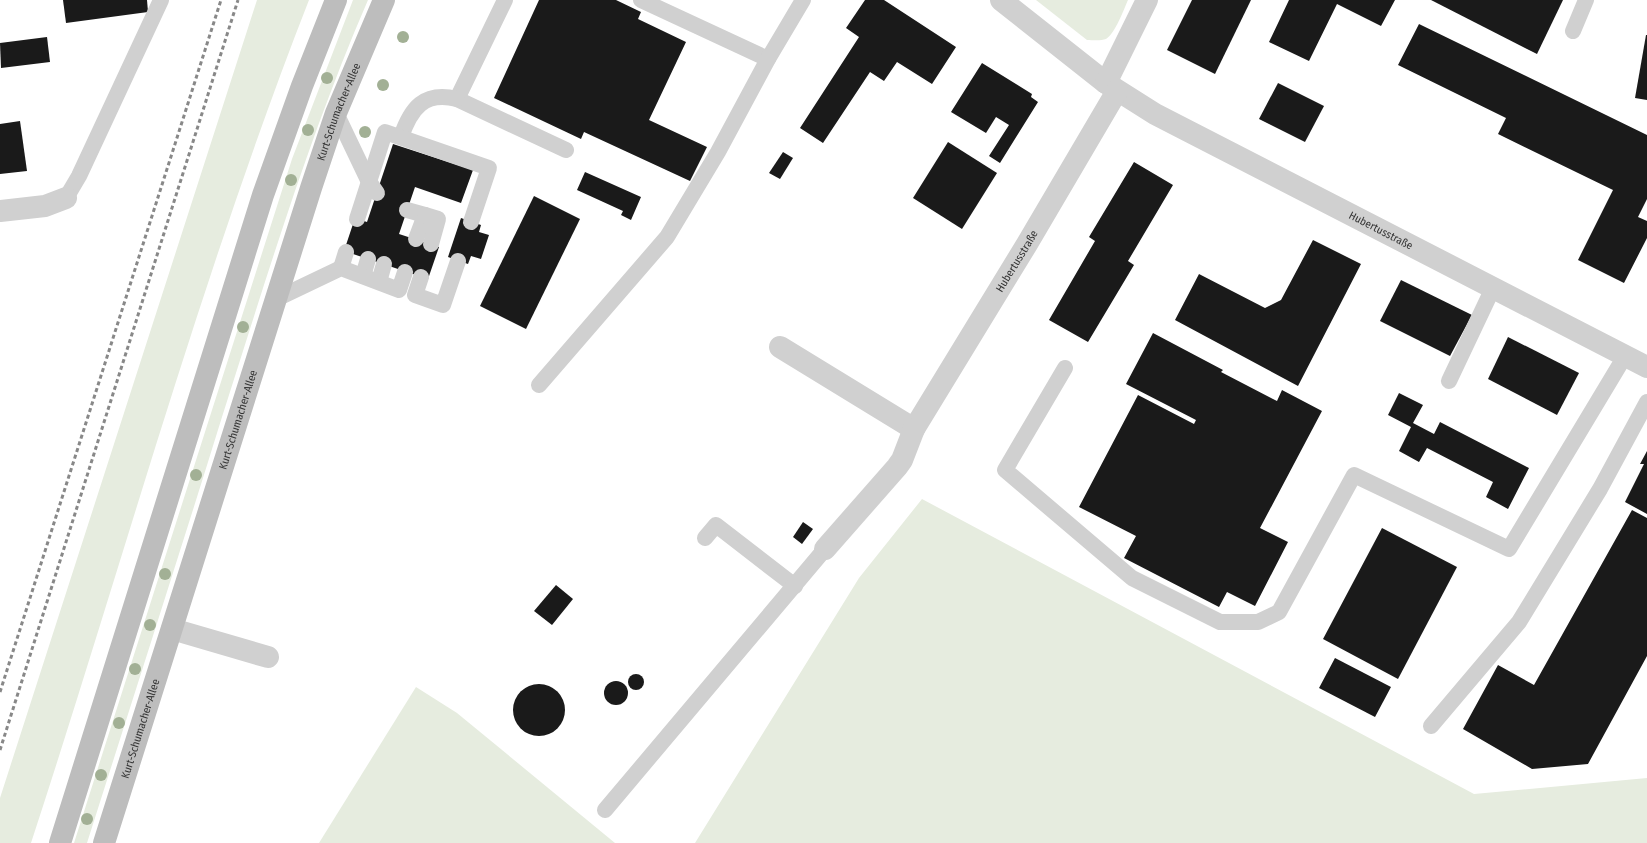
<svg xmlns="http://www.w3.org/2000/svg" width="1647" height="843" font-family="'Fira Sans Condensed',sans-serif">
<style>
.green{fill:#e6ecdf}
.building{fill:#1a1a1a}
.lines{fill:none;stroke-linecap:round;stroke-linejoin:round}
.lane{stroke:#d0d0d0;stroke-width:16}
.street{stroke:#d0d0d0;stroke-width:22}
.secondary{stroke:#bdbdbd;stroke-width:22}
.rail{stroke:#888;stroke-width:3;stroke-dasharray:4 3;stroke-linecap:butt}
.tree{fill:#a2b095}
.labels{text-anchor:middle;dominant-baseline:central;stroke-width:4;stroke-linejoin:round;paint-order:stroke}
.street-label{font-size:11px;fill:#333;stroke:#fff}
</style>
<rect width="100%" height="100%" fill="#fff"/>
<!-- green -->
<g class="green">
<path d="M257,0H309C201,276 123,562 31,843H0V798Z"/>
<path d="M353,0H368C309,136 267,276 222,417C178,559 132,701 87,843H74L292,159Z"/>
<path d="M1036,0H1128C1124,9 1115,34 1106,39C1101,41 1092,40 1087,40Z"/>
<polygon points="922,499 1474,794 1647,778 1647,843 695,843 859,578"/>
<polygon points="416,687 457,713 615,843 319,843"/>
</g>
<!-- building -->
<g class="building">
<polygon points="63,0 147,0 148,12 66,23"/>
<polygon points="539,0 616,0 641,12 638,19 686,42 649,120 707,147 690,181 584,132 581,139 494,98"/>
<polygon points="865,0 884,0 956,47 932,84 897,62 884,81 870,72 823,143 800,128 859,37 846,28"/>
<polygon points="1192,0 1251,0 1215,74 1167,50"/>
<polygon points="1289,0 1395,0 1381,26 1337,4 1309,61 1269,42"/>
<polygon points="1431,0 1563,0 1537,54"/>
<polygon points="1419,24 1647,135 1647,199 1638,217 1647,221 1647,238 1624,283 1578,260 1613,190 1498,134 1506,118 1398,65"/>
<polygon points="1646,35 1647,35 1647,100 1635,98"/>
<polygon points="47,37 50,62 1,68 0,43"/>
<polygon points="982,63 1032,94 1031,97 1038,102 1000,163 989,156 1009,125 996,117 986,133 951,112"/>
<polygon points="1278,83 1324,106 1305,142 1259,119"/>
<polygon points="20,121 27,171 0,174 0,124"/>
<polygon points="948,142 997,173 962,229 913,198"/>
<polygon points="393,144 473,170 461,203 415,187 399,234 439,247 428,279 344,251 355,218 367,222"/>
<polygon points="783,152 793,158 780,179 769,173"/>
<polygon points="1134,162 1173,185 1128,261 1134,265 1088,342 1049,320 1095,241 1089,237"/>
<polygon points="585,172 641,197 631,220 621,215 623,211 577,190"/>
<polygon points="534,196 580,219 526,329 480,306"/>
<polygon points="461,218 481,225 479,232 489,235 481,259 471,256 468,264 448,257"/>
<polygon points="1313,240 1361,264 1298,386 1175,320 1199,274 1265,308 1281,300"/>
<polygon points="1401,280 1472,315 1450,356 1380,321"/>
<polygon points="1153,333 1223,370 1221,372 1277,401 1282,390 1322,411 1260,528 1288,542 1255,606 1227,592 1219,607 1124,558 1136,536 1079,507 1138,395 1194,424 1196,420 1126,384"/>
<polygon points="1508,337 1579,373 1557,415 1488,379"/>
<polygon points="1399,393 1423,405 1413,423 1434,434 1440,422 1529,468 1508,509 1486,497 1493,482 1427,448 1419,462 1399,451 1411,427 1388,415"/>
<polygon points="1647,451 1647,514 1625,502 1644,464 1640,464"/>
<polygon points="1632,510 1647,518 1647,656 1588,764 1532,769 1463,729 1498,665 1534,685"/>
<polygon points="803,522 813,529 802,544 793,537"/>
<polygon points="1382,528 1457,567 1398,679 1323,639"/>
<polygon points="556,585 573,599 552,625 534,611"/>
<polygon points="1335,658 1391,687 1375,717 1319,688"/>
<circle cx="636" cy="682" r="8"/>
<circle cx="616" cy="693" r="12"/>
<circle cx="539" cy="710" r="26"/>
</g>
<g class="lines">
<!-- lane -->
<g class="lane">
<polyline points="505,0 457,99 566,150"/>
<polyline points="641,0 768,59"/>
<polyline points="1573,31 1586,0"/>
<polyline points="336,113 368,180 377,193"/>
<path d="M401,137C411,108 424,91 457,99"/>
<polyline points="66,198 79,176 161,0"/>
<polyline points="407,210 425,215 416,239"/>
<polyline points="425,215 438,219 431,244"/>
<polyline points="357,219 385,132 489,168 471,222"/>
<polyline points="341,268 346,252"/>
<polyline points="363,276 368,259"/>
<polyline points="421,277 415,295 443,305 458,261"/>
<polyline points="379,282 384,264"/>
<polyline points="274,300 341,268 399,290 405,272"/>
<polyline points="1065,368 1005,470 1132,578 1220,622 1258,622 1279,612 1354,475 1509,549 1625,356"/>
<polyline points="1449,381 1493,288"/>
<polyline points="539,385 667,237 718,152 768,59 803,0"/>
<polyline points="705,538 716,525 795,586"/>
<polyline points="1431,726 1519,622 1600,489 1647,402"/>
<polyline points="605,810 825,549"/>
</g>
<!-- street -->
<g class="street">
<path id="s1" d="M1001,0L1106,83L1155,114L1647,367"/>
<polyline points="1106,83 1147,0"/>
<polyline points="0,211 45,206 66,198"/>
<path id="s2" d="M780,347L914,429L1027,244L1117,91"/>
<polyline points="825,549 897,467 902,460 914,429"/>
<polyline points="172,629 268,657"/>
</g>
<!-- secondary -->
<g class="secondary">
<polyline points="60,843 263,195 302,86 336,0"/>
<path id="s3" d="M104,843L311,188L336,113L384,0"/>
</g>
<!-- rail -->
<g class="rail">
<polyline points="0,692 221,0"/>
<polyline points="0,750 238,0"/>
</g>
</g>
<!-- trees -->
<g class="tree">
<circle cx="403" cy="37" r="6"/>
<circle cx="327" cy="78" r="6"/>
<circle cx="383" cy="85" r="6"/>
<circle cx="308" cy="130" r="6"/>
<circle cx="365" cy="132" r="6"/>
<circle cx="291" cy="180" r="6"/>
<circle cx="243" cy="327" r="6"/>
<circle cx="196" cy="475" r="6"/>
<circle cx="165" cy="574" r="6"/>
<circle cx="150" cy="625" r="6"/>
<circle cx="135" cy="669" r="6"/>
<circle cx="119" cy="723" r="6"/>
<circle cx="101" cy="775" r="6"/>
<circle cx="87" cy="819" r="6"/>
</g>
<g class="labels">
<!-- street labels -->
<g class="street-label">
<text stroke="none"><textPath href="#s3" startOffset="768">Kurt-Schumacher-Allee</textPath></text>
<text stroke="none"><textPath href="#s1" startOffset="446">Hubertusstraße</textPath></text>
<text stroke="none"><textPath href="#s2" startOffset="354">Hubertusstraße</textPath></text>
<text stroke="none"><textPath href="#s3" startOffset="444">Kurt-Schumacher-Allee</textPath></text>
<text stroke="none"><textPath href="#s3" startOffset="120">Kurt-Schumacher-Allee</textPath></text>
</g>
</g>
</svg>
